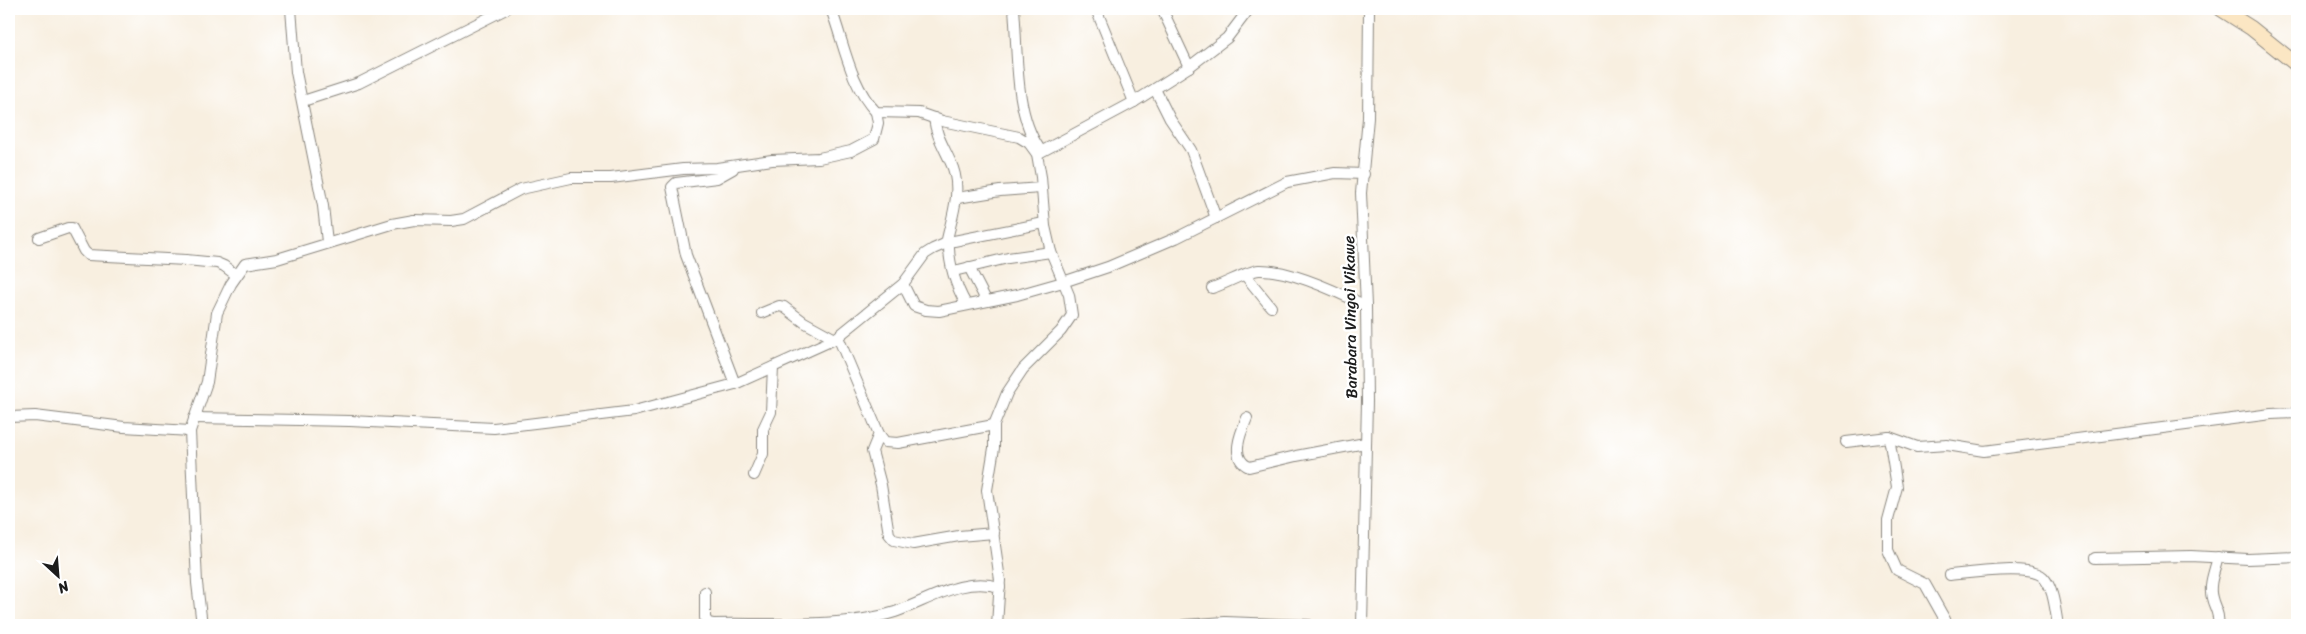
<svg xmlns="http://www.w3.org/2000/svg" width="2306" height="634" font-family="Sriracha,sans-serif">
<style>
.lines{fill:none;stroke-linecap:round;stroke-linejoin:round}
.street-casing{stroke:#8a867e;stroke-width:12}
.secondary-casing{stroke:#8a867e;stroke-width:16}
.street{stroke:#fff;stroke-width:10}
.secondary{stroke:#fbe6c3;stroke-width:14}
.labels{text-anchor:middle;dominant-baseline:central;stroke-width:5;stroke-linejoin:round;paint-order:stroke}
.street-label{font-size:16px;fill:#1c1c1c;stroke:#fff}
</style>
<rect width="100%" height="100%" fill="#fff"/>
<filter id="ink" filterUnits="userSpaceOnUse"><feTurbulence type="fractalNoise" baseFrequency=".02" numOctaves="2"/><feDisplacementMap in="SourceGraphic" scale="10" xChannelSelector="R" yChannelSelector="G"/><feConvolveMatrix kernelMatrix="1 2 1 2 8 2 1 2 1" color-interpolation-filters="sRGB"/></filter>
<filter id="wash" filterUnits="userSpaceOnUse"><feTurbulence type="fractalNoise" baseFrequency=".0096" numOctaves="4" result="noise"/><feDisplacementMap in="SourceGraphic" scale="20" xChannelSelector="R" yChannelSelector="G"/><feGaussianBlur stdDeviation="1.12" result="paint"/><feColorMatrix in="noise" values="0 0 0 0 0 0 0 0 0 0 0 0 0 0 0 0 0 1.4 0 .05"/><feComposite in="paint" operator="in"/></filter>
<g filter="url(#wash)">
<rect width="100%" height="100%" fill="#f8efe0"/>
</g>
<g filter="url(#ink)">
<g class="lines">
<defs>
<g id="street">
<polyline points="291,9 296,72 323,206 327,242"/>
<path d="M831,9C844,43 850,85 876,112L919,113L942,121L1019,137L1029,143L1037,154L1041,177L1045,226L1051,252L1069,295L1072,315L1061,331L1023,369L1007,393L994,425V448L987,490L1000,580L997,625"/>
<path d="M1014,9C1018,52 1014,112 1039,148"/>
<polyline points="1096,9 1134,102"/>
<polyline points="1162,9 1189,67"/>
<polyline points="1155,89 1170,119 1191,150 1216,218"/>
<polyline points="303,101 359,83 506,9"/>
<path d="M934,118C936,137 946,150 953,168C962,193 951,219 946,244"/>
<polyline points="1037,154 1134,102 1189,67 1227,38 1249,9"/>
<polyline points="733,169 717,178 676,183 672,187 686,255 735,384"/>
<polyline points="957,198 1000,191 1041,188"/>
<polyline points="39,238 68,228 72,228 84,251 88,255 186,260 217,263 224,266 236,275"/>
<path d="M949,242C948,262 956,287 966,304"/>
<polyline points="969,267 986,300"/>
<polyline points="954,271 1008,258 1051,252"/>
<polyline points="1245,275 1271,307"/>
<polyline points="903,284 914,306 926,310 939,311 1017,295 1063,282 1108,267 1176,238 1287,182 1335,173 1364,174"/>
<path d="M1212,288C1226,284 1247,271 1259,270C1288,269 1340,293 1366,306"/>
<polyline points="762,313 779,306 784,307 804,322 835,339"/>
<polyline points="838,337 879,434 885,442 898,443 994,425"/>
<polyline points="9,417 35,416 124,427 190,431"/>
<polyline points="194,418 350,421 494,428 634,411 735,384 835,339 903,284 925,254 933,249 949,242 1044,223"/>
<path d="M1247,418C1241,432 1229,458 1249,467L1296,456L1365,443"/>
<polyline points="879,434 872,451 881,485 889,534 894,540 913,544 959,536 994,533"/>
<polyline points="1889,437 1897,487 1888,520 1888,550 1897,570 1925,584 1948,625"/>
<polyline points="1846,442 1889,437 1917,447 1947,445 1984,451 2271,414 2297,413"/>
<polyline points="754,475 763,454 763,429 771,412 773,367"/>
<path d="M2218,557C2215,570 2208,585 2212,598C2214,608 2220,613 2218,625"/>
<polyline points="2095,558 2191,556 2248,559 2297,557"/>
<path d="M1950,575C1969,573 2030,564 2043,577C2054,588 2055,610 2058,625"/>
<path d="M705,592V618L708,623L713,624C767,623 844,628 895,612C930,600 962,576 1000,587"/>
<polyline points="202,625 197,583 190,431 207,382 217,313 231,284 245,264 277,259 392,224 414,220 451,221 464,219 521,189 571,178 611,178 683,169 717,168 772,160 819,158 851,151 874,139 878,123 876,112"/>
<polyline points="1184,625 1225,622 1309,625"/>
<polyline points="1362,625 1367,401 1366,306 1361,193 1368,118 1369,9"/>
</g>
<polyline id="secondary" points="2221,9 2251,28 2297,65"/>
</defs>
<!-- street casing -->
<use href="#street" class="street-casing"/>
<!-- secondary casing -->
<use href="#secondary" class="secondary-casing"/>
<!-- street -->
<use href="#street" class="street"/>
<!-- secondary -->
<use href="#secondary" class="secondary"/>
</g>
</g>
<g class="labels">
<!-- street labels -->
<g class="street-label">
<text transform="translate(1350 317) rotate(-91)">Barabara Vingoi Vikawe</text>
</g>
</g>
<!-- margin -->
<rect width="2306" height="634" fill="none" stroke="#fff" stroke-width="30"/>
<!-- north arrow -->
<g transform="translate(58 576) rotate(154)" stroke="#ffffff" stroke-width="4" paint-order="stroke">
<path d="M0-4L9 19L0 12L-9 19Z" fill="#1c1c1c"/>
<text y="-8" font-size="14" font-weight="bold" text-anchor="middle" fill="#1c1c1c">N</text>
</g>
</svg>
